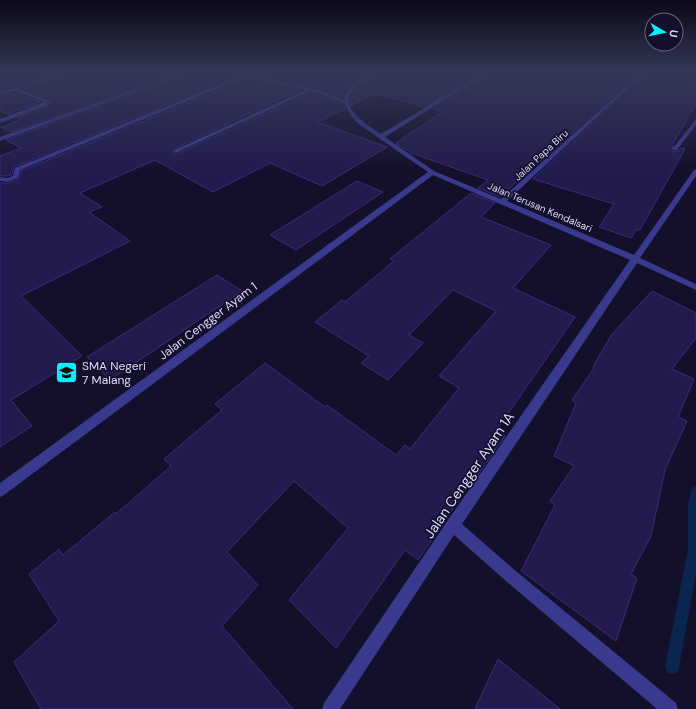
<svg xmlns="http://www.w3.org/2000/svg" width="696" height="709" font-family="'DM Sans',sans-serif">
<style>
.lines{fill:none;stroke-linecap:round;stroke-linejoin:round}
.stream{fill:#0a2650;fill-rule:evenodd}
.building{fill:#231b4e;stroke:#392c7b}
.minor{fill:#39398d;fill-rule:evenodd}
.labels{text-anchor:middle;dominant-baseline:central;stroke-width:3.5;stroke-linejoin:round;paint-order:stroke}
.far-street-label{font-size:10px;fill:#dedbff;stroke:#14102c}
.street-label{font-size:12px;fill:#dedbff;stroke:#14102c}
.poi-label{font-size:12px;fill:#dedbff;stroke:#14102c;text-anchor:start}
.near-street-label{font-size:14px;fill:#dedbff;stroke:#14102c}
</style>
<rect width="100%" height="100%" fill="#14102c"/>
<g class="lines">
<!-- stream -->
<polygon class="stream" points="696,486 696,573 679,667 677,672 672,674 667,672 665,667 688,549 688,504 692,488"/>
</g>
<!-- building -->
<g class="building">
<polygon points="0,72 65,72 0,90"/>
<polygon points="75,72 182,72 11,132 1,127 20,120 17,118 47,107 52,102 24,89 74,73"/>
<polygon points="191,72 231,72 238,75 14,167 12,175 7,176 0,176 0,156 21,148 6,140 191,73"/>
<polygon points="257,72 371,72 362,76 352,84 343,98 319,89 255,74"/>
<polygon points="380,72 379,72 482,72 424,107 375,93 351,105 351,99 354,93 361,85"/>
<polygon points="490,72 640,72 521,179 519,179 501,197 478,188 488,180 411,153 396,143 442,112 433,109"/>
<polygon points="648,72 696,72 696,104 672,145 673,146 672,150 673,152 678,151 681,148 685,149 640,230 637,229 631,238 599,227 614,204 533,179"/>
<polygon points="247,79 300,90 173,149 173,153 179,153 311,93 343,104 345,109 318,122 387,147 322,186 270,163 213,192 155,160 80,193 102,207 89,212 130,241 21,296 82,356 11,400 32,426 0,447 0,183 8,183 19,179 21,171"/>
<polygon points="15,93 40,102 8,114 0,111 0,96"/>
<polygon points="357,181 383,192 296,250 270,235"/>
<polygon points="471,193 495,203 481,217 551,245 513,288 575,317 496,431 505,436 477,476 476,475 418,560 405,550 336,648 289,600 348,528 294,481 227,552 258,585 222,626 293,709 41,709 14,662 59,621 29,574 59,549 63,555 115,512 116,514 171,466 164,459 222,410 215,404 265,363 325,407 327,405 396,455 405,445 410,449 459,388 439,376 496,311 453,290 409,335 423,343 388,380 361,363 369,356 315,322 342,300 345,302 394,261 390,259"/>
<polygon points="217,275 242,291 110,380 87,357"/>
<polygon points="652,291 696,313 696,338 672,369 694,379 678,417 687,421 665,470 651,536 631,574 637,578 616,641 521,571 555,505 550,501 574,466 554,456 576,403 572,400 594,368 593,367 612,334"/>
<polygon points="498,659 560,709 475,709"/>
</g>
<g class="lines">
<!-- minor -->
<g class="minor">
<polygon points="69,72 74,72 20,89 51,102 46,106 0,123 0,119 44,102 15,91 0,95 0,92"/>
<polygon points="185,72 190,72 0,141 0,137"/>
<path d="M232,72L246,74L256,72L251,75L319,90L344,100C347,87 365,72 378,72C374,76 366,80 360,84C333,105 363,122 381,134L484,72H489L385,137L434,171L501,199L642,72H646L507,201L634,255L694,170L696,169V176L640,258L696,284V290L637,263L462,524L517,572L676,703L678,709H657L507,582L454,535L340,709H322L324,703L448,520L630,260L433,175L4,495L0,497V483L428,172L360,125L351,116L344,103L311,91L178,152H174V150L305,90L247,77L20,170L18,178L7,182L0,181V177L7,178L13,176L15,168L242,75Z"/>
<polygon points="696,119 696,125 677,150 673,150 673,148"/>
</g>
</g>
<!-- sky -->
<linearGradient id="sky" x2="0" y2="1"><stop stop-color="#0b0918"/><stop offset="0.42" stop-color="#343756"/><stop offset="1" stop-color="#343756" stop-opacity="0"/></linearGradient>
<rect width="696" height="171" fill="url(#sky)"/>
<!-- icons -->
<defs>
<symbol id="school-square" viewBox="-11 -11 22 22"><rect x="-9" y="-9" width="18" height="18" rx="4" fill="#07efff" stroke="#14102c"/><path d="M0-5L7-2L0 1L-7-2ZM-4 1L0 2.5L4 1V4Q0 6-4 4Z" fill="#111"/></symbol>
</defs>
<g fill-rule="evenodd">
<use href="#school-square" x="54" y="360" width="25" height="25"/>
</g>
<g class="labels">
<!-- far-street labels -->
<g class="far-street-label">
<text transform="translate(541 155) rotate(-43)">Jalan Papa Biru</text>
<text transform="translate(540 207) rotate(23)">Jalan Terusan Kendalsari</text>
</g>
<!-- street labels -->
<g class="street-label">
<text transform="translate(208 321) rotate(-37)">Jalan Cengger Ayam 1</text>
</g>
<!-- poi labels -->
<g class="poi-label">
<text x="82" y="366">SMA Negeri<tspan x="82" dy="14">7 Malang</tspan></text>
</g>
<!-- near-street labels -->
<g class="near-street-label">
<text transform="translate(469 475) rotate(-56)">Jalan Cengger Ayam 1A</text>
</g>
</g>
<!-- north arrow -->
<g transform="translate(664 32) rotate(99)"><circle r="19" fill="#14102c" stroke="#656180"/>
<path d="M0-3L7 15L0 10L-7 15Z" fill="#07efff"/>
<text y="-6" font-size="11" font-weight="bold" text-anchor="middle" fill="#dedbff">U</text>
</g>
</svg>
